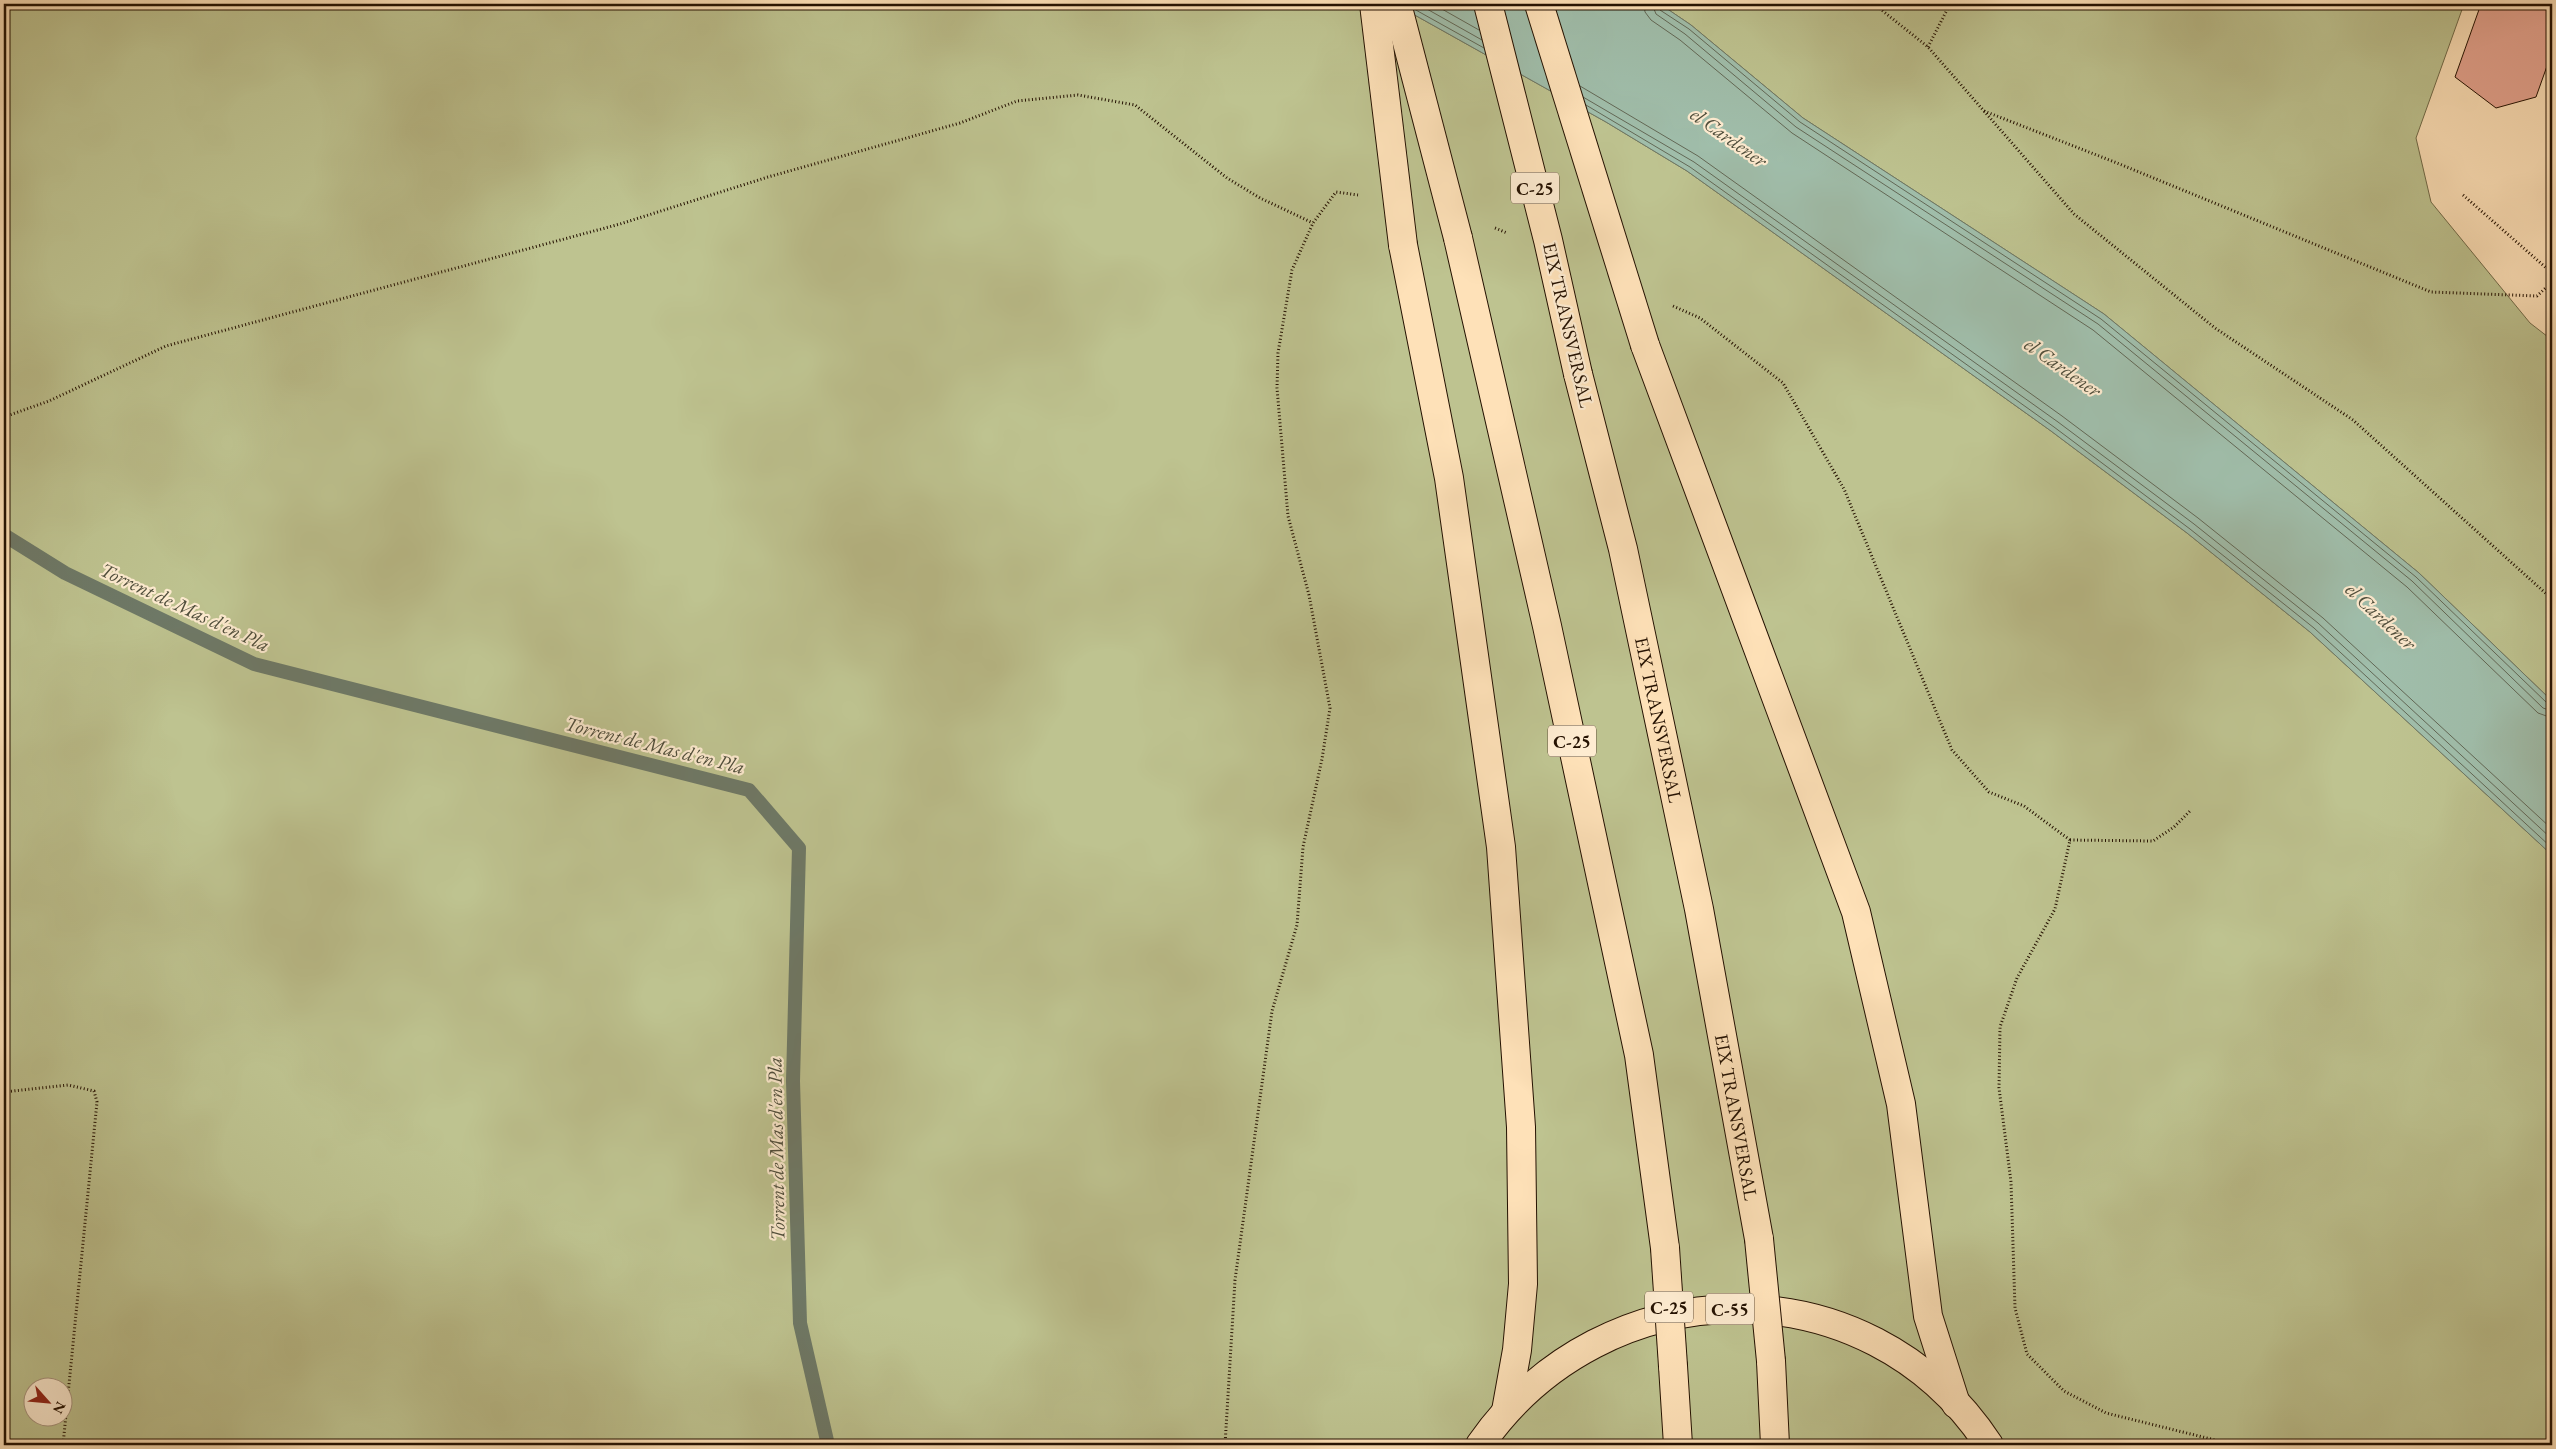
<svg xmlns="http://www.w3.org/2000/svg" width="2556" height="1449" font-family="'EB Garamond',serif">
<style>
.green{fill:#bec390;stroke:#716a48;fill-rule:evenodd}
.water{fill:#a0beab;stroke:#6e7967}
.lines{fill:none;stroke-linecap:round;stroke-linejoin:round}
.shore{stroke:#626856;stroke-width:1}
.stream{stroke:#6e7967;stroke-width:14}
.building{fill:#e6a490;stroke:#241101}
.major-casing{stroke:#241101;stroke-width:30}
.highway-casing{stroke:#241101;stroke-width:30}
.path{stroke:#241101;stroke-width:3;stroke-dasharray:1 2.5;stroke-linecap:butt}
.major{stroke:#fee1b8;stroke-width:28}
.highway{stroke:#fee1b8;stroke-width:28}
.highway-bridge-casing{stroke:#241101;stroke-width:30;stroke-linecap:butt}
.highway-bridge{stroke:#fee1b8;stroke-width:28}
.labels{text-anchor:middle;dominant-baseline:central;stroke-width:4.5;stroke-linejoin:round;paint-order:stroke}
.shield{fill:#feecd1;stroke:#65533f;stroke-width:1}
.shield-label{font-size:18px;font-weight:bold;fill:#241101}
.street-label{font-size:19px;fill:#241101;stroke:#feecd1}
.water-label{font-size:20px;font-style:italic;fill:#4f4e3c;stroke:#feecd1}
</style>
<rect width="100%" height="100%" fill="#fee1b8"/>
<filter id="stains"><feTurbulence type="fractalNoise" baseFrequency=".004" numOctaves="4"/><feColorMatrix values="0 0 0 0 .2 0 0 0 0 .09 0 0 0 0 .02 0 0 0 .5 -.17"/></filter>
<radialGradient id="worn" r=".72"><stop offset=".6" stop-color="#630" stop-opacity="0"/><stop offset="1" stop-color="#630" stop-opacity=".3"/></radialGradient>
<!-- green -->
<g class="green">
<path d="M4,4H1395L1606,122L1687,171L2051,431L2187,533L2310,632L2552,855V1445H4ZM32,1386H62V1416H32Z"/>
<polygon points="1660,4 2464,4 2416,138 2431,202 2530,323 2552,340 2552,701 2419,573 2104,314 1803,118 1691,25"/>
</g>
<!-- water -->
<polygon class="water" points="1395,4 1660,4 1691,25 1803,118 2104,314 2419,573 2552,701 2552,855 2310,632 2187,533 2051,431 1687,171 1606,122"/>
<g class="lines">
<!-- shore -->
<g class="shore">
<polyline points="1418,4 1482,40"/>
<polyline points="1433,4 1479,30"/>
<polyline points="1644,4 1645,12 1651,20 1680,40 1792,133 2093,330 2407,587 2538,713 2552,718"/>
<polyline points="1652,4 1656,14 1685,34 1796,127 2098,324 2412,581 2543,708 2552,711"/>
<polyline points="1658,4 1660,10 1689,29 1800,122 2101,319 2416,577 2547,703 2552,704"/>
<polyline points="1414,9 1484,48"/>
<polyline points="1580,86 1698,156 2062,416 2198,518 2323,618 2552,829"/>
<polyline points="1583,97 1694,162 2058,422 2194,524 2318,623 2552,839"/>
<polyline points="1586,105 1690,167 2054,427 2190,529 2314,628 2552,848"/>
</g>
<!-- stream -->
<polyline class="stream" points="4,535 65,573 254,664 749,790 799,848 793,1081 800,1323 828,1445"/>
</g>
<!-- building -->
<polygon class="building" points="2481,4 2552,4 2552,52 2536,97 2496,108 2455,77"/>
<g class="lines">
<defs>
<path id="major" d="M1480,1445C1603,1267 1868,1260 1989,1445"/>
<g id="highway">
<polyline points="1458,238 1547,626 1639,1055 1665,1248"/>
<polyline points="1403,245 1449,478 1501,847 1521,1127 1523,1284 1517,1350 1506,1411"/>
<polyline points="1645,345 1856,912 1901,1104 1928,1316 1956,1404"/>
<path id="s1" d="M1578,374L1623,549L1699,909L1759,1239"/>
<polyline points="1771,1361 1775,1445"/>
<polyline points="1673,1366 1678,1445"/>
</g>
</defs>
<!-- major casing -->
<use href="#major" class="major-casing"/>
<!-- highway casing -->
<use href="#highway" class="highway-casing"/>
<!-- path -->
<g class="path">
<polyline points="1874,4 1928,47 2074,214 2215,328 2353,420 2552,599"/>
<polyline points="1928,47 1950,4"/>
<polyline points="1984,111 2117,163 2431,292 2537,296 2552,282"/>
<polyline points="2463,195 2552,273"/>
<polyline points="1495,228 1507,233"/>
<polyline points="1673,306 1700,318 1783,383 1844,489 1952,750 1989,792 2024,806 2070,840 2055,909 2017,978 2000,1027 1999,1088 2011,1182 2015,1308 2027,1354 2064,1391 2106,1413 2235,1445"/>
<polyline points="4,417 49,401 166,346 620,224 768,177 960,123 1017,101 1078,95 1135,105 1227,178 1260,198 1313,223"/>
<polyline points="2070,840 2153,841 2174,827 2191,810"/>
<polyline points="4,1092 68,1085 94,1091 97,1102 63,1445"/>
<polyline points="1225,1445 1235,1280 1272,1011 1297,925 1303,847 1322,759 1330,708 1309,595 1288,516 1277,388 1278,353 1292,270 1313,223 1336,192 1358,195"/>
</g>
<!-- major -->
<use href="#major" class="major"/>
<!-- highway -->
<use href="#highway" class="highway"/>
<defs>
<g id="highway-bridge">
<polyline points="1374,4 1403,245"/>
<polyline points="1397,4 1458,238"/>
<polyline points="1488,4 1548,240 1578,374"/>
<polyline points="1539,4 1645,345"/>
<polyline points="1759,1239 1771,1361"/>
<polyline points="1665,1248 1673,1366"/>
</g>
</defs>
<!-- highway-bridge casing -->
<use href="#highway-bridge" class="highway-bridge-casing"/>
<!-- highway-bridge -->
<use href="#highway-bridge" class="highway-bridge"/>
</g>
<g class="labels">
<!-- shield labels -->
<g class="shield">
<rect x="1511" y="172.5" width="48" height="31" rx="4"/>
<rect x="1548" y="725.5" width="48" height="31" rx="4"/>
<rect x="1645" y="1291.5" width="48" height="31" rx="4"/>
<rect x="1706" y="1293.5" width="48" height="31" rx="4"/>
</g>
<g class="shield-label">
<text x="1535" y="188">C-25</text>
<text x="1572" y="741">C-25</text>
<text x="1669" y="1307">C-25</text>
<text x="1730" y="1309">C-55</text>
</g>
<!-- street labels -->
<g class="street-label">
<text transform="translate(1568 325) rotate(77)">EIX TRANSVERSAL</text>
<text stroke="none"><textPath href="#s1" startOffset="355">EIX TRANSVERSAL</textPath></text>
<text stroke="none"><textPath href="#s1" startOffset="760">EIX TRANSVERSAL</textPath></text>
</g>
<!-- water labels -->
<g class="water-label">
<text transform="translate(1729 137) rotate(35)">el Cardener</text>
<text transform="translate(2063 367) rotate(35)">el Cardener</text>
<text transform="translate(185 607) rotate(25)">Torrent de Mas d'en Pla</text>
<text transform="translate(2381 616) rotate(43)">el Cardener</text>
<text transform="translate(655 745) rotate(14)">Torrent de Mas d'en Pla</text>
<text transform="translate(776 1149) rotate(-91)">Torrent de Mas d'en Pla</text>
</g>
</g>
<!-- margin -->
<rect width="2556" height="1449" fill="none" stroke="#fee1b8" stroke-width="20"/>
<rect x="5" y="5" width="2546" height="1439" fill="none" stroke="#241101" stroke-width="2.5"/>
<rect x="10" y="10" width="2536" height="1429" fill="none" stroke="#241101"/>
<!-- north arrow -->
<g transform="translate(48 1402) rotate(117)"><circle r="24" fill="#feecd1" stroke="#a7947e"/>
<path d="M0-4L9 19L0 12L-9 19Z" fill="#8f2418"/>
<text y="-8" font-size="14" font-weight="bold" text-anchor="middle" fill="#241101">N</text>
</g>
<rect width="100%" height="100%" filter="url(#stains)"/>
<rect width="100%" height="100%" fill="url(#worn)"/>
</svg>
